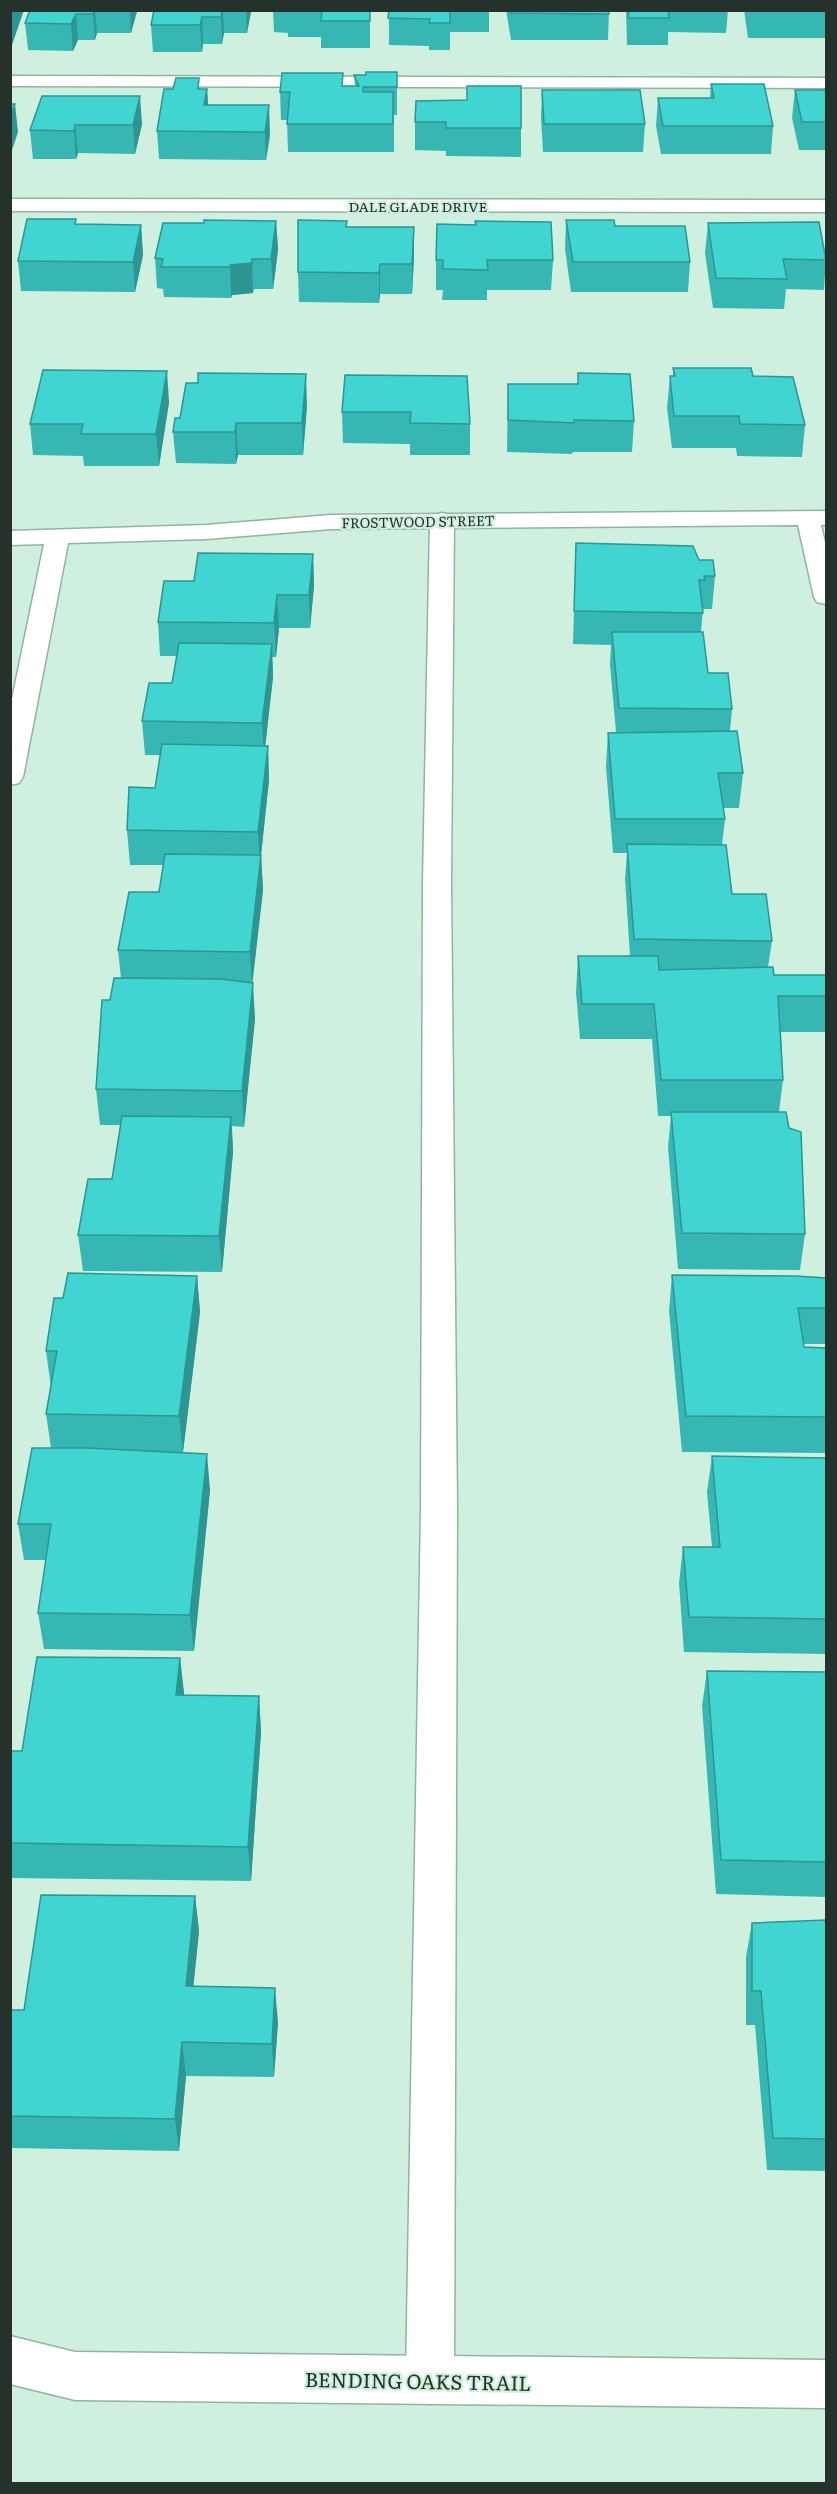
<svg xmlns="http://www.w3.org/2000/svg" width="837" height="2494" font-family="Literata,serif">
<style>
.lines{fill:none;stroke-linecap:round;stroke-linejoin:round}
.lane-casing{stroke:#94b2a1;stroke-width:3}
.street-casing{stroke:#94b2a1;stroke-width:3}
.lane{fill:#fff;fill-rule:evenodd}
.street{fill:#fff;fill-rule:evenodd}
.wall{fill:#37b7b4}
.shaded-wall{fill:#2d9592}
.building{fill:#40d5d1;stroke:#2d9592;stroke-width:1.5}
.labels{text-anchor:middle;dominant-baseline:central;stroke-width:4.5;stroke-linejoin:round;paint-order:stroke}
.far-street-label{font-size:14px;fill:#25322b;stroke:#cff0de}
.near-street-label{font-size:20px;fill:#25322b;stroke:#cff0de}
</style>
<rect width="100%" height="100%" fill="#cff0de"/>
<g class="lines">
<defs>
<g id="lane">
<polygon points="10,76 826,78 826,88 10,86"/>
<polygon points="442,513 450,515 454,520 451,882 457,1508 454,2380 447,2397 430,2404 413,2397 406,2380 421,1508 423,882 430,520 434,515"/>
</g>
<g id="street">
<polygon points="10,199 826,200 826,212 10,211"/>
<polygon points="826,511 826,525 821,525 826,547 826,604 817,602 814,597 798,525 331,529 206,539 68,543 23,777 19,783 10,785 10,709 44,544 10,545 10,531 206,525 331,515"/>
<polygon points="10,2336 75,2352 826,2360 826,2408 75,2400 10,2384"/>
</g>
</defs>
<!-- lane casing -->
<use href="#lane" class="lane-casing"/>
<!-- street casing -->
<use href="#street" class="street-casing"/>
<!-- lane -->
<use href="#lane" class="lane"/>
<!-- street -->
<use href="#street" class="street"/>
</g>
<!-- wall -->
<g class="wall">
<polygon points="30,10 137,10 137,12 131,33 97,33 95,40 78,40 73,51 28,50 25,23"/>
<polygon points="154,10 251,10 247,33 224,33 222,44 203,44 202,52 153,52 151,25"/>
<polygon points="273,10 370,10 370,48 321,48 321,37 288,37 288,33 274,32"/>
<polygon points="389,10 489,10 489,32 450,32 450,50 429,50 429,46 389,45"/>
<polygon points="506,10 609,10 608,40 511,40"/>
<polygon points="626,10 728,10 726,33 668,32 668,45 627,45"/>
<polygon points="744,10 826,10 826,38 748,38"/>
<polygon points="397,72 397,115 394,115 394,152 288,152 287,120 281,120 280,92 343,86 355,86 354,75 366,75"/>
<polygon points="711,84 773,126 771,154 661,154 656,126 658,98 710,98"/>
<polygon points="200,89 207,89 208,105 270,134 266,160 159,159 157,131"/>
<polygon points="542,90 645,124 643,152 543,152 541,118"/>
<polygon points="795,90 826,90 826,150 799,150 792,118"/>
<polygon points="42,96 142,124 135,154 78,153 76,159 33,159 30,130"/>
<polygon points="467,100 521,128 521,157 446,156 446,151 415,150 415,122"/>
<polygon points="566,220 615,226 690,262 688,292 571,292 565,249"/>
<polygon points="276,221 278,250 273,289 254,289 253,293 232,295 231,298 164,297 163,289 157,288 155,258 204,223"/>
<polygon points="347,221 347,227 414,257 412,294 380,294 379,303 299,302 298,272"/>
<polygon points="708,223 826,258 824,290 786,289 784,309 713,308 705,253"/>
<polygon points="76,224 141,225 143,255 135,292 21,291 18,261"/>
<polygon points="436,260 553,260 551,290 487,290 487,300 442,300 443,290 436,290"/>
<polygon points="673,368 753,376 805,425 802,457 737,456 736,448 672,448 667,408 670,376 673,376"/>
<polygon points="578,373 634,421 632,452 573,452 572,454 507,452 508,384 578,384"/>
<polygon points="345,375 470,424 470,455 410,455 410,444 343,443 342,412"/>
<polygon points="169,402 159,466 84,466 83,456 33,455 30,424"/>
<polygon points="307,406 303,455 238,455 236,464 176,463 173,432"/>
<polygon points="576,543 699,560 715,576 712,609 703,609 701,632 708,673 732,709 730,731 743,773 739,808 723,808 725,819 722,845 732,894 772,941 768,967 774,975 826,975 826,1032 781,1032 783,1080 779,1112 805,1234 800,1270 678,1269 668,1147 671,1116 658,1116 652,1039 580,1039 576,992 578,956 630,956 625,879 627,853 613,853 606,767 608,733 616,732 610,665 611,645 573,644"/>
<polygon points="313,554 314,586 310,628 279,628 276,657 272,657 273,677 265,746 268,746 269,780 261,855 263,890 252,983 255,1019 244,1127 232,1126 233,1152 222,1272 83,1271 78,1235 112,1179 121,1125 100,1125 96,1089 110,1000 121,978 118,950 159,892 163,865 130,865 127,830 155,788 161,755 145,755 142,721 172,683 177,656 160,656 158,622 194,581"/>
<polygon points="672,1275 826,1278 826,1344 803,1344 804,1347 826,1348 826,1453 682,1452 669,1311"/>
<polygon points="197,1276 200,1312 183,1452 171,1452 210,1490 194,1651 44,1649 38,1613 46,1560 24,1560 18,1524 51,1448 46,1414 51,1387 46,1351 63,1298"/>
<polygon points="712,1456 826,1458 826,1654 684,1652 679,1583 683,1547 712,1547 707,1492"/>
<polygon points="180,1658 184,1695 259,1696 261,1732 251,1881 10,1878 10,1751 22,1751"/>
<polygon points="707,1671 826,1672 826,1897 716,1894 702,1706"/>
<polygon points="195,1896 199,1931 193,1987 278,2022 274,2077 186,2076 179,2151 10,2148 10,2010 24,2010"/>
<polygon points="826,1920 826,2171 767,2170 755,2025 746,2025 746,1957 752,1923"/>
</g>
<!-- shaded-wall -->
<g class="shaded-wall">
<polygon points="12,10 24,10 11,48 10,15"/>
<polygon points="94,10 95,10 97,33 95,40 93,14"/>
<polygon points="130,10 137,10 131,33"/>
<polygon points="222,10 223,10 224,33 222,44 221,17"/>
<polygon points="246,10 251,10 251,12 247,33"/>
<polygon points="76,14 78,40 73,51 71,24"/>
<polygon points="202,17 203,44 202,52 200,25"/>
<polygon points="207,89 209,117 206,133 204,105"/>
<polygon points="140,96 142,124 135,154 133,125"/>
<polygon points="15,104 18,132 10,156 10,118"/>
<polygon points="269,105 270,134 266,160 265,132"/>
<polygon points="75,125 78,153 76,159 74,131"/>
<polygon points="276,221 278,250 273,289 271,259"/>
<polygon points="141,225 143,255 135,292 133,262"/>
<polygon points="414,227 414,257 412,294 412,264"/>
<polygon points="252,259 253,293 232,295 231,298 230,265"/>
<polygon points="380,264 380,294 379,303 379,273"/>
<polygon points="167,371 169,402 159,466 156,434"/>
<polygon points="306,374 307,406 303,455 302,423"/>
<polygon points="236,423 238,455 236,464 235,432"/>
<polygon points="313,554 314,586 310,628 309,595"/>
<polygon points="277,595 279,628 276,657 274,623"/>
<polygon points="272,644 273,677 264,757 262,723"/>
<polygon points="268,746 269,780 261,855 263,890 252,987 250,952 260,866 258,832"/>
<polygon points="253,983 255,1019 244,1127 242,1091"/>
<polygon points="231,1117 233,1152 222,1272 219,1236"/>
<polygon points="197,1276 200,1312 183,1452 179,1416"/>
<polygon points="207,1454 210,1490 194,1651 190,1615"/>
<polygon points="180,1658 184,1693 180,1730 176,1695"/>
<polygon points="259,1696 261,1732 251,1881 248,1847"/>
<polygon points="195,1896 199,1931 190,2020 186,1986"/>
<polygon points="275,1988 278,2022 274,2077 272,2044"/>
<polygon points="182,2042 186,2076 179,2151 175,2119"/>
</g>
<!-- building -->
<g class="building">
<polygon points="30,10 94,10 93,14 76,14 71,24 25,23"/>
<polygon points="154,10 222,10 221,17 202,17 200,25 151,25"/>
<polygon points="322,10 370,10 370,21 321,21"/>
<polygon points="389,10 450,10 450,23 429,23 430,19 388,18"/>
<polygon points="511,10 609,10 609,14 511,13"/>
<polygon points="628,10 668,10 669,18 629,18"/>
<polygon points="826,10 826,11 750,10"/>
<polygon points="366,72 397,72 397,87 363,87 363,92 393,92 393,124 287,124 290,92 280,92 282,73 343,73 342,86 359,86 354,75 366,75"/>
<polygon points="176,78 199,78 198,89 207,89 204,105 269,105 265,132 157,131 164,89 173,89"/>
<polygon points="711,84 764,84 773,126 663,126 658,98 714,98"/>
<polygon points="467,86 521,86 521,128 446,128 446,122 415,122 416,101 467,100"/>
<polygon points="542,90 640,90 645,124 544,124"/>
<polygon points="795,90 826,90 826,122 802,122"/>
<polygon points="42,96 140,96 133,125 75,125 74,131 30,130"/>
<polygon points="10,104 15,104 10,118"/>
<polygon points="27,219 76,219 75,224 141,225 133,262 18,261"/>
<polygon points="204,220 276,221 271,259 252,259 252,263 230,265 230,267 161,267 163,259 155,258 163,223 204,223"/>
<polygon points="298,220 347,221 346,227 414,227 412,264 380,264 379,273 298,272"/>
<polygon points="566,220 614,220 615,226 685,226 690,262 573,262"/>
<polygon points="475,221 551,222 553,260 487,260 488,270 443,269 443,260 436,260 437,224 476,225"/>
<polygon points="819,222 826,260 783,259 787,279 716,278 708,223"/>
<polygon points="673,368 751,368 753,376 793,377 805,425 740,424 739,416 674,416 670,376 675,376"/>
<polygon points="43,370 167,371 156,434 81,434 83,424 30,424"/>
<polygon points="198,373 306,374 302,423 236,423 235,432 173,432 175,418 180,418 186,383 198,383"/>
<polygon points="578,373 630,374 634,421 574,420 574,423 508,420 508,384 578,384"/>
<polygon points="345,375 467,376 470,424 410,423 411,412 342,412"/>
<polygon points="576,543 693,546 699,560 713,560 715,576 704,576 705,580 699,580 703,613 574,611"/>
<polygon points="198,553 313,554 309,595 277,595 274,623 158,622 164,581 194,581"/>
<polygon points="612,632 703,632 708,673 728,673 732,709 619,708"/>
<polygon points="179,643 272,644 262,723 142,721 149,683 172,683"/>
<polygon points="737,731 743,773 718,773 725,819 615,819 608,733"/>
<polygon points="162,744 268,746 258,832 127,830 129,787 155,788"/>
<polygon points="627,844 726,845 732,894 766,894 772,941 634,939"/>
<polygon points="165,854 261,855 250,952 118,950 129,892 159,892"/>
<polygon points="578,956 658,956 659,970 773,967 774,975 826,975 826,996 778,996 783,1080 661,1080 654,1004 582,1004"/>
<polygon points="114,978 221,979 253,983 242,1091 96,1089 102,1000 110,1000"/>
<polygon points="671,1112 786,1112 789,1128 801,1132 805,1234 682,1233"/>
<polygon points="122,1116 231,1117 219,1236 78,1235 88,1179 112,1179"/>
<polygon points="68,1273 197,1276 179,1416 46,1414 57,1351 46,1351 54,1298 63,1298"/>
<polygon points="672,1275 796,1276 826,1278 826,1308 798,1308 804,1347 826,1348 826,1417 686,1416"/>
<polygon points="32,1448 88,1448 207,1454 190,1615 38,1613 51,1524 18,1524"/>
<polygon points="712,1456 826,1458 826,1619 689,1617 683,1547 720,1547"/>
<polygon points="37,1657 180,1658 176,1695 259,1696 248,1847 10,1843 10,1751 22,1751"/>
<polygon points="707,1671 826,1672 826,1862 721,1860"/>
<polygon points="41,1895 195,1896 186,1986 275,1988 272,2044 182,2042 175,2119 10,2116 10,2010 24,2010"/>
<polygon points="826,1920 826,2139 773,2138 761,1991 752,1991 752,1923"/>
</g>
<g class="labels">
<!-- far-street labels -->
<g class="far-street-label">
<text x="418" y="206">DALE GLADE DRIVE</text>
<text transform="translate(418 521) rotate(-1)">FROSTWOOD STREET</text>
</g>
<!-- near-street labels -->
<g class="near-street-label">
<text transform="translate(418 2380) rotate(1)">BENDING OAKS TRAIL</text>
</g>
</g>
<!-- border -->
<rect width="837" height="2494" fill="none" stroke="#25322b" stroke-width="24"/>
</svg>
